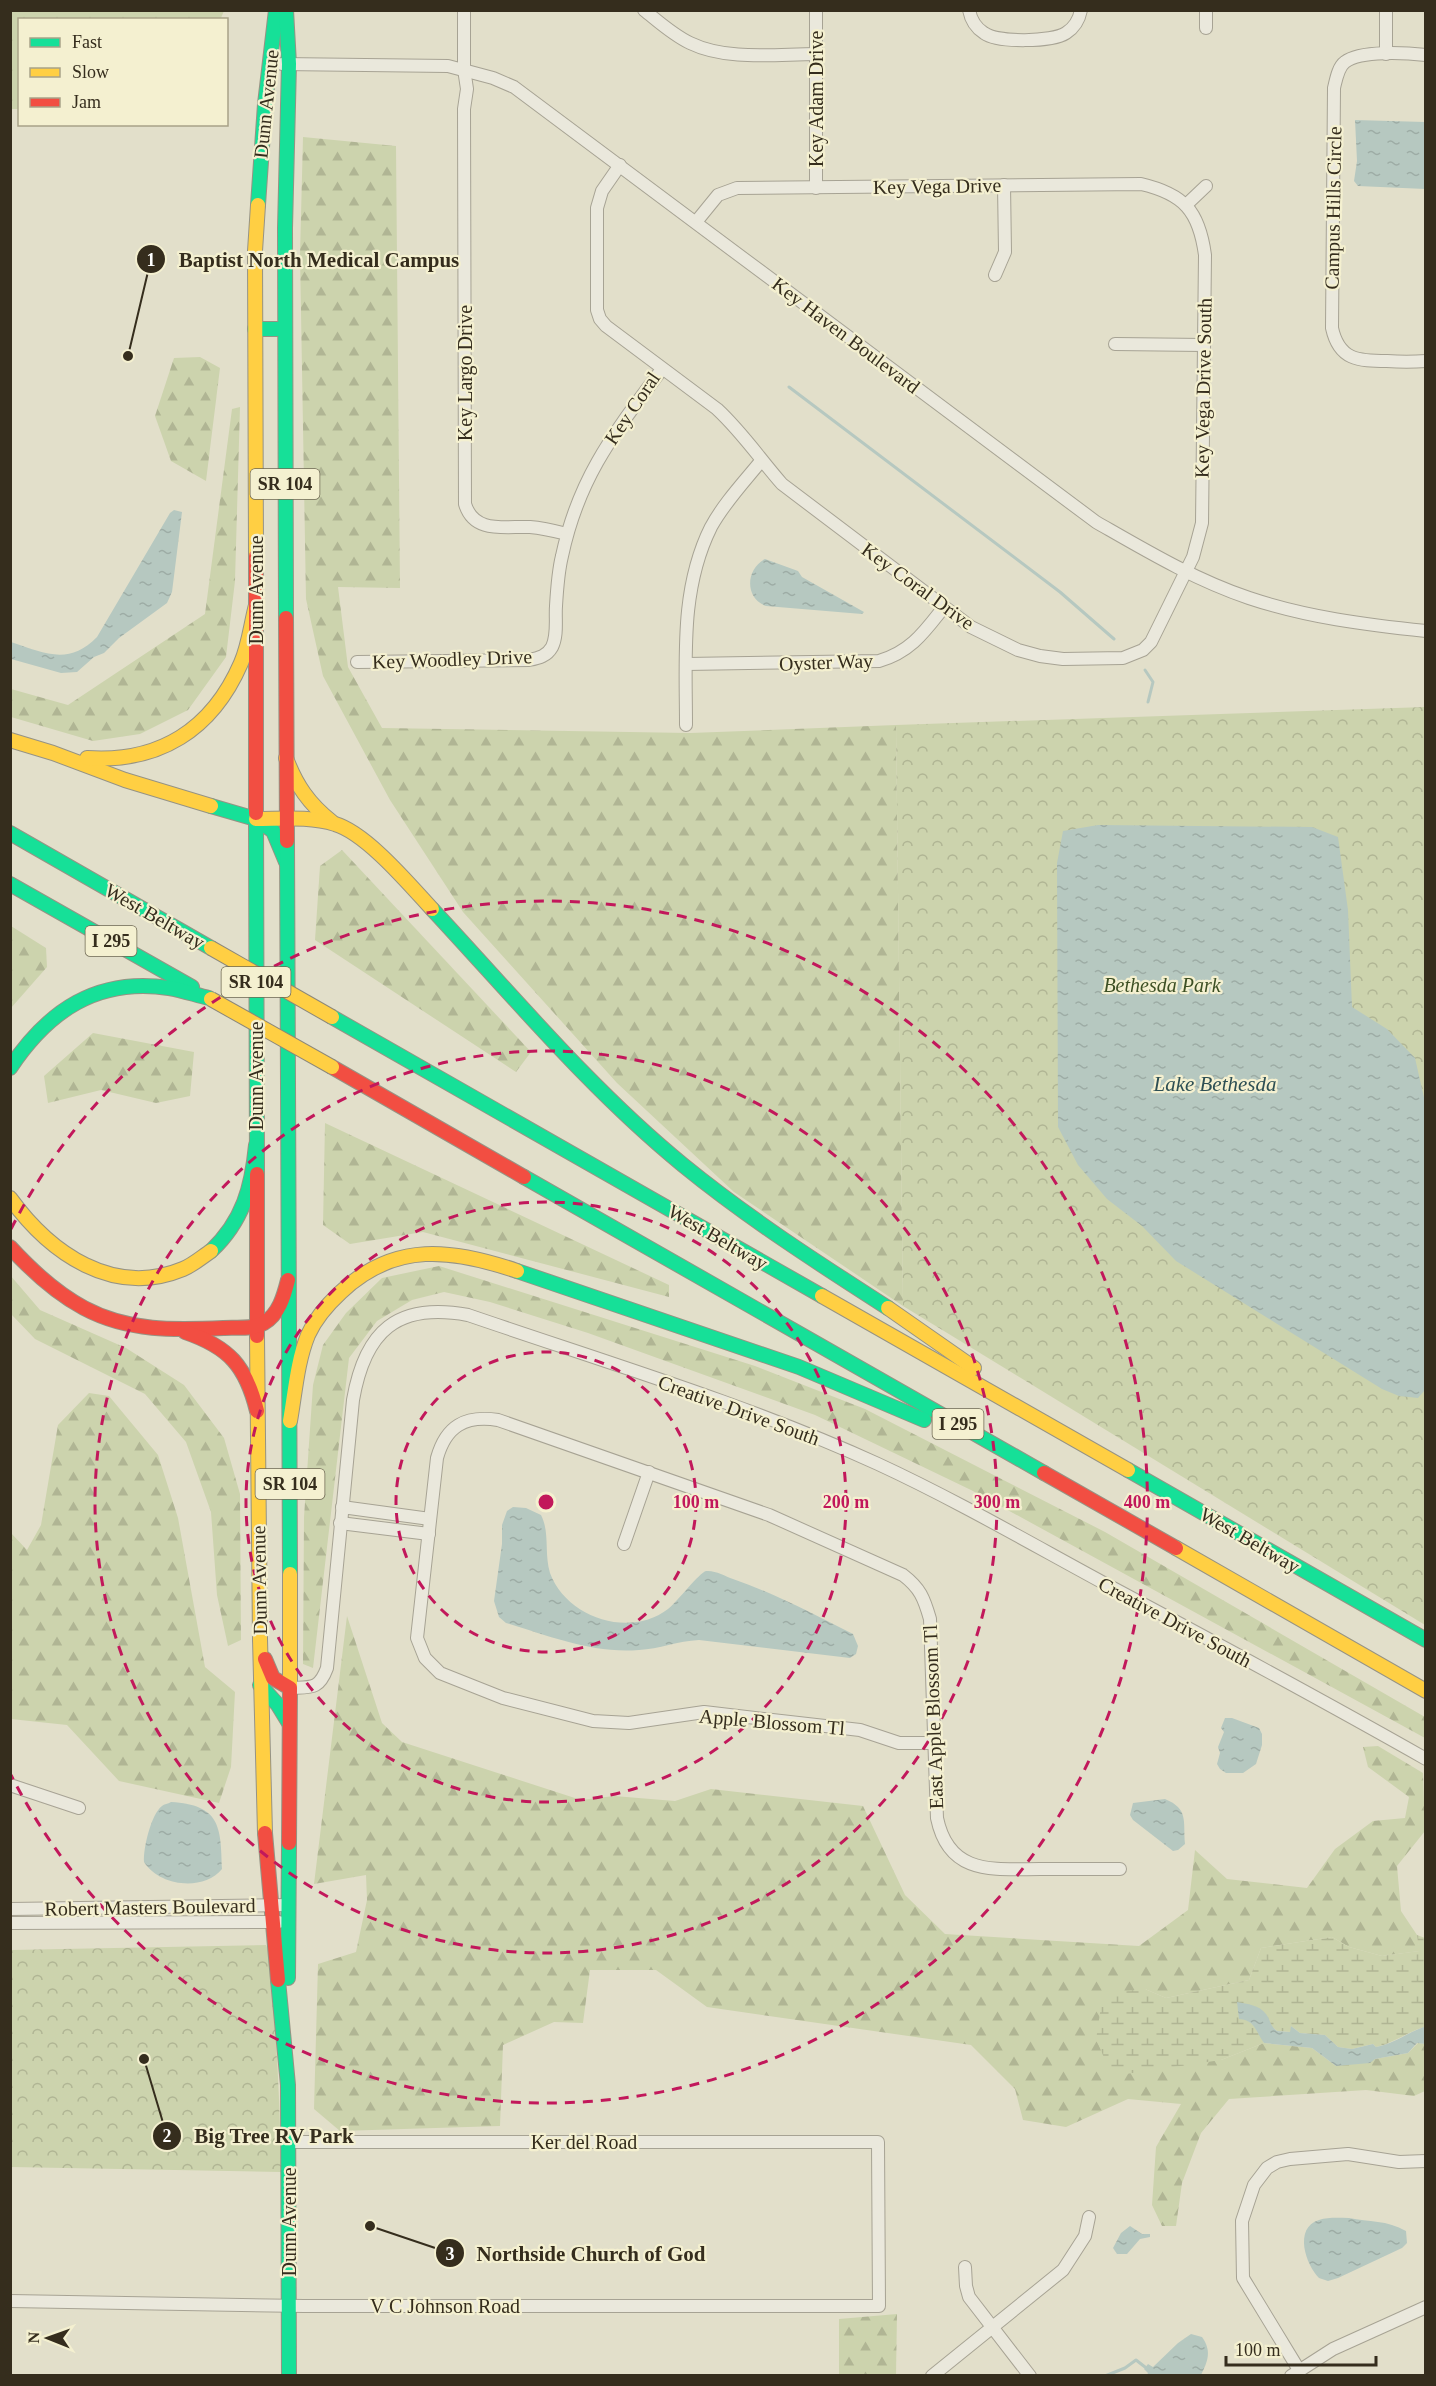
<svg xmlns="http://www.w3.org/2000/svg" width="1436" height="2386" font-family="'Times New Roman',serif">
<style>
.forest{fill:url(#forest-firs)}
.wetland{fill:url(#wetland-marsh)}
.park{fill:url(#park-crowns)}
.water{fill:url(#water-ripples)}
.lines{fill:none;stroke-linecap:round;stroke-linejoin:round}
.stream{stroke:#b6c8c0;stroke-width:3}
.street-casing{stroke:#a7a394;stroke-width:14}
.fast-casing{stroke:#969384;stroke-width:16}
.slow-casing{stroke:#969384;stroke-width:16}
.jam-casing{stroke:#969384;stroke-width:16}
.street{stroke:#eae8dc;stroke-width:12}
.fast{stroke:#16e098;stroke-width:14}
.slow{stroke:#ffcf43;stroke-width:14}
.jam{stroke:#f24e42;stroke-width:14}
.slow-bridge-casing{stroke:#8c887a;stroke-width:16;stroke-linecap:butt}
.slow-bridge{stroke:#ffcf43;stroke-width:14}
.ring{fill:none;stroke:#c2185b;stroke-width:3;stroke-dasharray:10 8}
.labels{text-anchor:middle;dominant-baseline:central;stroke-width:4.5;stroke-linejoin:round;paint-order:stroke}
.shield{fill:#f4f0d0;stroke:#6e6853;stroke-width:1.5}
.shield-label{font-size:18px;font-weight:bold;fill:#352d1d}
.street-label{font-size:20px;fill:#352d1d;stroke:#f4f0d0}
.park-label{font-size:20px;font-style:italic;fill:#3d5024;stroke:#f4f0d0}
.water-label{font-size:21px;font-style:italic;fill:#2d4f54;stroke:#f4f0d0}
.centre{fill:#c2185b;stroke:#f4f0d0;stroke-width:3}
.ring-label{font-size:18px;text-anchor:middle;font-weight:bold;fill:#c2185b;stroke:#f4f0d0;stroke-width:4.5;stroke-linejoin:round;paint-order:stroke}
.leader{fill:none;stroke:#352d1d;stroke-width:2}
.callout-dot{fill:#352d1d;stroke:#f4f0d0;stroke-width:2}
.mark-label{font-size:18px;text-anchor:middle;font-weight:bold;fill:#fff}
.callout-label{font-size:21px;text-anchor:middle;font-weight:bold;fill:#352d1d;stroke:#f4f0d0;stroke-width:4.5;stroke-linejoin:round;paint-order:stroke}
</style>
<defs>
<pattern id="forest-firs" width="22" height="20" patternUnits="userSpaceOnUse" patternTransform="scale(1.5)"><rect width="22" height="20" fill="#ccd3ad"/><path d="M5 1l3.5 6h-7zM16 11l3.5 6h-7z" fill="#b0b594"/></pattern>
<pattern id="wetland-marsh" width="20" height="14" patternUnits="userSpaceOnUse" patternTransform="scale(1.5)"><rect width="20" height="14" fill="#ccd3ad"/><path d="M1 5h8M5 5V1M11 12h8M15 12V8" fill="none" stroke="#b0b594"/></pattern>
<pattern id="park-crowns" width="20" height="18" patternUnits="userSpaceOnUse" patternTransform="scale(1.5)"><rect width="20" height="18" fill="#ccd3ad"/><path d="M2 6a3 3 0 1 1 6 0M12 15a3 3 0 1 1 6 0" fill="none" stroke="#b0b594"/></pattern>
<pattern id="water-ripples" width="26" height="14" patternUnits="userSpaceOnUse" patternTransform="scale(1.5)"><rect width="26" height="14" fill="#b6c8c0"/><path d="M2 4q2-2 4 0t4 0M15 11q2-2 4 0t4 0" fill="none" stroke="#9daca5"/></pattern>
</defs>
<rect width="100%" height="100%" fill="#e2dfca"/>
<!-- forest -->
<g class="forest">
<polygon points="10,11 11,10 224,11 220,20 20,20 19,109 11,109"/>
<polygon points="303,137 396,146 400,588 338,587 348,667 382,728 690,733 896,725 903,1306 734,1192 617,1083 463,912 390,800 323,676 306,599 300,255"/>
<polygon points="200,357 220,368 206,481 171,461 155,416 174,358"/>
<polygon points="240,407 235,581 226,657 188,710 140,734 93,741 11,717 11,689 68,705 205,614 232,409"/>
<polygon points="342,850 531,1052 516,1072 315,940 320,866"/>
<polygon points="11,926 46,948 47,967 11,1008"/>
<polygon points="93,1033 194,1052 190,1096 156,1103 101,1090 48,1103 44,1076"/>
<polygon points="325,1123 669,1285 669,1297 423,1232 350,1244 323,1225"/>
<polygon points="439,1266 755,1366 865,1409 1105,1532 1425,1717 1425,1738 971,1490 815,1415 588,1333 490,1302 444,1292 412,1300 377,1321 349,1358 313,1668 303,1664 304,1517 313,1385 323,1345 346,1313 382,1278"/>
<polygon points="10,1275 40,1310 126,1348 184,1385 224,1438 240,1494 241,1640 228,1646 217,1595 211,1512 186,1442 145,1394 35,1339 11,1314"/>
<polygon points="89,1393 109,1396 158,1455 178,1518 205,1667 235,1692 231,1767 219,1803 119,1781 67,1725 11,1719 11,1533 27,1550 41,1525 58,1425"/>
<polygon points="347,1616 382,1723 402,1742 581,1800 614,1796 675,1801 711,1789 863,1806 905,1895 945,1934 1139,1946 1188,1910 1195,1850 1227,1879 1307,1888 1335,1849 1373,1821 1405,1818 1409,1797 1368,1767 1363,1747 1378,1746 1423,1773 1425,1831 1397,1866 1401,1911 1417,1935 1420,1951 1382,1956 1349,1947 1332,1937 1261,1948 1249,1980 1166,1998 1145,1989 1221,2060 1264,2043 1312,2048 1336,2066 1408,2053 1418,2043 1425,2044 1425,2091 1414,2096 1366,2090 1229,2099 1201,2133 1182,2183 1176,2226 1162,2226 1152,2205 1156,2147 1181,2104 1128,2099 1066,2127 1023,2120 1015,2089 971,2045 707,2007 656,1970 590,1970 583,2023 554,2022 503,2045 500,2126 340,2131 314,2109 318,1964 356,1952 367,1900 366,1875 314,1884"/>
<polygon points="897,2314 896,2375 839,2375 839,2319"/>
</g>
<!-- wetland -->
<path class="wetland" d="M1417,1935L1425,1938V2027C1408,2031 1395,2043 1376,2047L1373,2044L1352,2049L1338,2047L1325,2035L1300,2033L1291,2026V2032L1277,2031L1269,2024L1246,2019L1258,2029L1264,2043L1221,2060L1112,2076L1096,2039L1103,1994L1145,1989L1166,1998L1249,1980L1261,1948L1332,1937L1349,1947L1382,1956L1419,1951Z"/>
<!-- park -->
<g class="park">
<polygon points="1425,707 1425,1625 903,1306 896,725"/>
<path d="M266,1945L268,1949C276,2023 280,2097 281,2172L11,2167V1950Z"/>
</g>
<!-- water -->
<g class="water">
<polygon points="1355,120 1425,122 1425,189 1358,186 1354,181 1357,161"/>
<path d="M174,510L182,512L172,592L167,603L119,638L104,653L94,657L77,672L61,673L11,659V642C44,653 69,666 97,637L170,513Z"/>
<path d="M765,559L798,571L802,577L864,612L862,614L766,606C744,598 746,569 765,559Z"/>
<polygon points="1098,825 1312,827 1338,837 1348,910 1352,1007 1387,1029 1415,1058 1425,1102 1425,1390 1418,1398 1399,1396 1382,1389 1176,1261 1142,1226 1107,1199 1078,1165 1058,1127 1057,863 1063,831"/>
<path d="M513,1507L526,1508L541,1515C550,1532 544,1553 550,1573C566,1617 629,1639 668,1609C677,1602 700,1572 706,1571C715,1570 725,1576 733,1579C774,1593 813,1614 853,1634L858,1646L856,1654L850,1658L699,1640C678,1641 659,1649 639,1650C593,1654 549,1636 506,1623L499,1617L494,1601L502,1544V1525L507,1511Z"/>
<polygon points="1225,1718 1232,1718 1259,1728 1262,1734 1262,1745 1256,1764 1243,1773 1226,1773 1220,1769 1217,1764 1220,1753 1218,1747 1224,1732 1221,1728"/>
<path d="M1165,1799C1189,1809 1183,1821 1185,1844L1178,1850L1173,1851L1133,1820L1130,1815L1133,1803Z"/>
<path d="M171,1802C220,1805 221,1826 222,1869C203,1892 159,1886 144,1862C143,1849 151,1814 162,1806C164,1804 168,1804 171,1802Z"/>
<path d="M1237,2002C1248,2004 1259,2005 1266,2014C1271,2021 1269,2024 1277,2031L1290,2032L1291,2026L1300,2033L1325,2035L1338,2047L1352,2049L1373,2044L1376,2047C1395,2043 1407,2033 1424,2027L1425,2044L1417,2043L1408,2053L1375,2059L1370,2063L1336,2066L1312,2048L1264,2043C1256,2032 1255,2020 1239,2019Z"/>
<path d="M1349,2218C1369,2222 1387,2220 1406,2231L1407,2243L1402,2248L1338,2278L1328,2281L1319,2278C1306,2265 1293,2228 1319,2220C1328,2217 1339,2218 1349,2218Z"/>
<polygon points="1130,2226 1142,2234 1150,2234 1150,2237 1140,2239 1127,2254 1117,2254 1113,2248 1121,2233"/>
<path d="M1191,2334L1202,2337C1212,2351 1208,2361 1201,2375H1147L1148,2373L1144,2369L1148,2364L1153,2367L1178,2343Z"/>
</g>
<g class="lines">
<!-- stream -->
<g class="stream">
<polyline points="789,387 1060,592 1114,639"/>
<polyline points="1145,670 1153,682 1148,702"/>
<polyline points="1105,2376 1125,2368 1136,2360 1145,2367"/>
</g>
<defs>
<g id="street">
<path d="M464,10V69L467,89L464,109L465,504C474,534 505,526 530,527C543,528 555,531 567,534"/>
<path d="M644,10C659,22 673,35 690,43C727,61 776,54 816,54"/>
<path d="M969,10C971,20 976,28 984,33C998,43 1052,42 1066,33C1074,28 1079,20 1081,10"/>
<polyline points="1386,10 1386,54"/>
<polyline points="1206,28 1206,10"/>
<path d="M1426,55C1407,53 1360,50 1345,62C1338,67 1336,80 1334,88L1332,328C1339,360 1358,361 1387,361C1400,362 1413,362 1426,361"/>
<path d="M282,64L448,66L493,78L514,87L1096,522C1145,550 1195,580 1249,598C1306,617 1366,625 1426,631"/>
<path d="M620,165L602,191L597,208V310L600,319L606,326L717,409C742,432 760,459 782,484L971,627L1018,650L1040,656L1063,659L1123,658L1143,650L1151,642L1193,557L1202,523L1205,255C1199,211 1184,194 1141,184L737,188L718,195L696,222"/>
<polyline points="816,188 816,10"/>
<polyline points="1186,205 1206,186"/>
<polyline points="995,275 1005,252 1004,185"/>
<polyline points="1115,344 1204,345"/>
<path d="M357,662L529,660C539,658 547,656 552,647C558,635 555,619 556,606C557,589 558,572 562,556C579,476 615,432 662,369"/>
<path d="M686,664L879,661C911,652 925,631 944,607"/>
<path d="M686,725C686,658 680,589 711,527C724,503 744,482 761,461"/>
<polyline points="342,1507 430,1519"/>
<polyline points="340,1523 429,1534"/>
<polyline points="624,1544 649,1472"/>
<path d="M290,1688C311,1687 319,1690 327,1668L353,1400C365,1331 397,1302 468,1315C605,1362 746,1404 878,1464C958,1501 1035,1546 1113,1588C1218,1644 1322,1700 1426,1759"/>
<path d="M934,1743H899L860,1730L704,1712L629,1723L593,1721L503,1698L440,1673L425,1658L417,1638L437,1458C446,1426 465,1415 498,1420L769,1515L903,1575C920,1588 924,1598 930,1619L937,1818C949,1876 994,1869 1040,1869C1067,1869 1093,1869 1120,1869"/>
<polyline points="10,1785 79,1808"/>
<polyline points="10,1909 289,1905"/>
<polyline points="10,1923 279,1922"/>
<polyline points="965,2267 966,2286 969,2297 1030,2376"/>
<polyline points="10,2301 304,2306 879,2306 878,2142 289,2142"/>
<polyline points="1299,2370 1243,2278 1242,2221 1254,2185 1267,2168 1277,2162 1290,2159 1348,2154 1399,2162 1426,2161"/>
<polyline points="932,2376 1063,2270 1085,2236 1089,2217"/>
<polyline points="1291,2376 1333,2349 1426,2307"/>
</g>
<g id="fast">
<polyline points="258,205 265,104 276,10"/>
<polyline points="255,329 284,329"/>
<polyline points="286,618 285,228 289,64 286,10"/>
<polyline points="211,806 256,819 273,831 286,862"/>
<polyline points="256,813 257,1174"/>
<polyline points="10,833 211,948"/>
<polyline points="287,841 290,1574"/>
<polyline points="10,884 192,987"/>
<path d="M432,909C513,996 591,1090 683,1165C748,1218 818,1263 888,1308"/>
<polyline points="332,1017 822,1296"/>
<path d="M10,1068C48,1011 97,977 169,988C182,990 196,995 209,998"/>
<polyline points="524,1177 1044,1473"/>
<path d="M211,1251C243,1221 252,1187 256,1145"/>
<polyline points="517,1271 799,1367 924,1420"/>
<polyline points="1128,1470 1426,1640"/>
<polyline points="260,1685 278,1705 289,1723"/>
<polyline points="288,1978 289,1843"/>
<polyline points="278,1980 288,2085 289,2376"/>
</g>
<g id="slow">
<polyline points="256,556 255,251 258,205"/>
<polyline points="10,740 53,753 125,780 211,806"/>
<path d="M87,758C159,763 212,730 241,663C249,645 251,624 256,605"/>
<path d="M286,758C296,785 309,804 332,822"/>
<path d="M256,819C281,819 310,816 335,824C366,833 409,884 432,909"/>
<path d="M10,1198C50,1253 113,1298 183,1269C193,1265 202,1257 211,1251"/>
<polyline points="822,1296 1128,1470"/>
<polyline points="888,1308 974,1368"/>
<polyline points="257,1336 260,1639"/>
<path d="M290,1421C295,1393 297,1362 308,1335C315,1319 328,1304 341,1292C395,1241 453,1249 517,1271"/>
<polyline points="1176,1548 1426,1691"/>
<polyline points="290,1574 290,1688"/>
<polyline points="260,1639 265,1833"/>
</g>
<g id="jam">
<polyline points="256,556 256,813"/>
<polyline points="286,618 287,841"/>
<polyline points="332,1067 524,1177"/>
<polyline points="257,1174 257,1336"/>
<path d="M10,1247C32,1271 56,1293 84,1308C129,1332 175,1330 224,1328C236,1327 253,1330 264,1323C279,1314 284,1296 288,1280"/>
<path d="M185,1332C229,1347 246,1366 257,1411"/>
<polyline points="1044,1473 1176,1548"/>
<polyline points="265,1659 273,1678 290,1688 289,1843"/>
<polyline points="265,1833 278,1980"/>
</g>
</defs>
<!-- street casing -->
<use href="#street" class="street-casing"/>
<!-- fast casing -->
<use href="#fast" class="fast-casing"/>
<!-- slow casing -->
<use href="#slow" class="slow-casing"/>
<!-- jam casing -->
<use href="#jam" class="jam-casing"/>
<!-- street -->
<use href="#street" class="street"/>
<!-- fast -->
<use href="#fast" class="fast"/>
<!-- slow -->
<use href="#slow" class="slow"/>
<!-- jam -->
<use href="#jam" class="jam"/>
<defs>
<g id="slow-bridge">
<polyline points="211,948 332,1017"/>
<polyline points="211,999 332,1067"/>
</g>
</defs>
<!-- slow-bridge casing -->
<use href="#slow-bridge" class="slow-bridge-casing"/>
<!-- slow-bridge -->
<use href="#slow-bridge" class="slow-bridge"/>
</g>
<!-- distance rings -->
<g class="ring">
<circle cx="546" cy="1502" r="150"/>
<circle cx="546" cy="1502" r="300"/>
<circle cx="546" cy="1502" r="451"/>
<path d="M11 1229A601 601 0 1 1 11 1775"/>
</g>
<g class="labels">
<!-- shield labels -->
<g class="shield">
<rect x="250.5" y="469" width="69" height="30" rx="4.5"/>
<rect x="85.5" y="926" width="51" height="30" rx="4.5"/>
<rect x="221.5" y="967" width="69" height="30" rx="4.5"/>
<rect x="932.5" y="1409" width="51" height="30" rx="4.5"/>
<rect x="255.5" y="1469" width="69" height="30" rx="4.5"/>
</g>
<g class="shield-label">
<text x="285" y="484">SR 104</text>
<text x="111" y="941">I 295</text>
<text x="256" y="982">SR 104</text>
<text x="958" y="1424">I 295</text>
<text x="290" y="1484">SR 104</text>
</g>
<!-- street labels -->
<g class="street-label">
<text transform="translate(816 99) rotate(-90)">Key Adam Drive</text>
<text transform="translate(266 104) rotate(-84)">Dunn Avenue</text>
<text transform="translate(937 186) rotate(-1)">Key Vega Drive</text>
<text transform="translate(1333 208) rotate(-89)">Campus Hills Circle</text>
<text transform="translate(846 335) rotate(37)">Key Haven Boulevard</text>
<text transform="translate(465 373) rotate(-90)">Key Largo Drive</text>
<text transform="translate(1203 388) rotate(-89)">Key Vega Drive South</text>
<text transform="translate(632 408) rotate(-56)">Key Coral</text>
<text transform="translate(918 586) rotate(36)">Key Coral Drive</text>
<text transform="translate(256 590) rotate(-90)">Dunn Avenue</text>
<text transform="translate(452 659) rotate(-2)">Key Woodley Drive</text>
<text transform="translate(826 662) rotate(-2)">Oyster Way</text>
<text transform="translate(155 916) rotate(30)">West Beltway</text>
<text transform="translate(256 1076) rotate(-90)">Dunn Avenue</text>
<text transform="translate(718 1237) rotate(30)">West Beltway</text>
<text transform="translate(739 1410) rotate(20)">Creative Drive South</text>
<text transform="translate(1250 1540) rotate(30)">West Beltway</text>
<text transform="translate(259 1580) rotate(-91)">Dunn Avenue</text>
<text transform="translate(1175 1622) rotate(28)">Creative Drive South</text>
<text transform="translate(933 1717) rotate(-92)">East Apple Blossom Tl</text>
<text transform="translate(772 1722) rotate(5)">Apple Blossom Tl</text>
<text transform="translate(150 1907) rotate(-1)">Robert Masters Boulevard</text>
<text x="584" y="2142">Ker del Road</text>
<text transform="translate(289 2222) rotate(-90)">Dunn Avenue</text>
<text x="445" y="2306">V C Johnson Road</text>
</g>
<!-- park labels -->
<g class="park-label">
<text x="1162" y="985">Bethesda Park</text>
</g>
<!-- water labels -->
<g class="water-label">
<text x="1215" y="1084">Lake Bethesda</text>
</g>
</g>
<circle cx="546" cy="1502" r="9" class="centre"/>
<g class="ring-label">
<text x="696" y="1508">100 m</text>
<text x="846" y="1508">200 m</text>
<text x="997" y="1508">300 m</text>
<text x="1147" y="1508">400 m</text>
</g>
<!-- callouts -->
<path class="leader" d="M128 356L151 259M144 2059L167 2136M370 2226L450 2253"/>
<g class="callout-dot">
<circle cx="128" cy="356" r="6"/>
<circle cx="144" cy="2059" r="6"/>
<circle cx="370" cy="2226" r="6"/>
<circle cx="151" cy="259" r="15"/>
<circle cx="167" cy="2136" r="15"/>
<circle cx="450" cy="2253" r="15"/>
</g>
<g class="mark-label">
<text x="151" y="266">1</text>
<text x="167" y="2142">2</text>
<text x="450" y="2260">3</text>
</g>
<g class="callout-label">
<text x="319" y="267">Baptist North Medical Campus</text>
<text x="274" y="2143">Big Tree RV Park</text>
<text x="591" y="2261">Northside Church of God</text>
</g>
<!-- border -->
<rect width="1436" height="2386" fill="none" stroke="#352d1d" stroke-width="24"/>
<!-- legend -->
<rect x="18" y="18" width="210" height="108" fill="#f4f0d0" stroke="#a8a288" stroke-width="1.5"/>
<rect x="30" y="38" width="30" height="9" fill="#16e098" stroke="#a8a288" stroke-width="1.5"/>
<text x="72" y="48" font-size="18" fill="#352d1d">Fast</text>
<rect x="30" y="68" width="30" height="9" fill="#ffcf43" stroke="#a8a288" stroke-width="1.5"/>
<text x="72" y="78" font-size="18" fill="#352d1d">Slow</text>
<rect x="30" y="98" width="30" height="9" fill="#f24e42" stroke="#a8a288" stroke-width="1.5"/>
<text x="72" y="108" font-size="18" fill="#352d1d">Jam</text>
<!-- north arrow -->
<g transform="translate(48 2338) rotate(271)" stroke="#f4f0d0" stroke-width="4.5" paint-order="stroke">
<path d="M0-4.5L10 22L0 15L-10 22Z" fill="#352d1d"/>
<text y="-9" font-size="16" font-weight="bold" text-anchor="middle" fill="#352d1d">N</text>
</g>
<!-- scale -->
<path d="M1226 2356v9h150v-9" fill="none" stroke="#352d1d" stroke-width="3"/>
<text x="1235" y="2356" font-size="18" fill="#352d1d" stroke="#f4f0d0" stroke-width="4.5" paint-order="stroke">100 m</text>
</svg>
